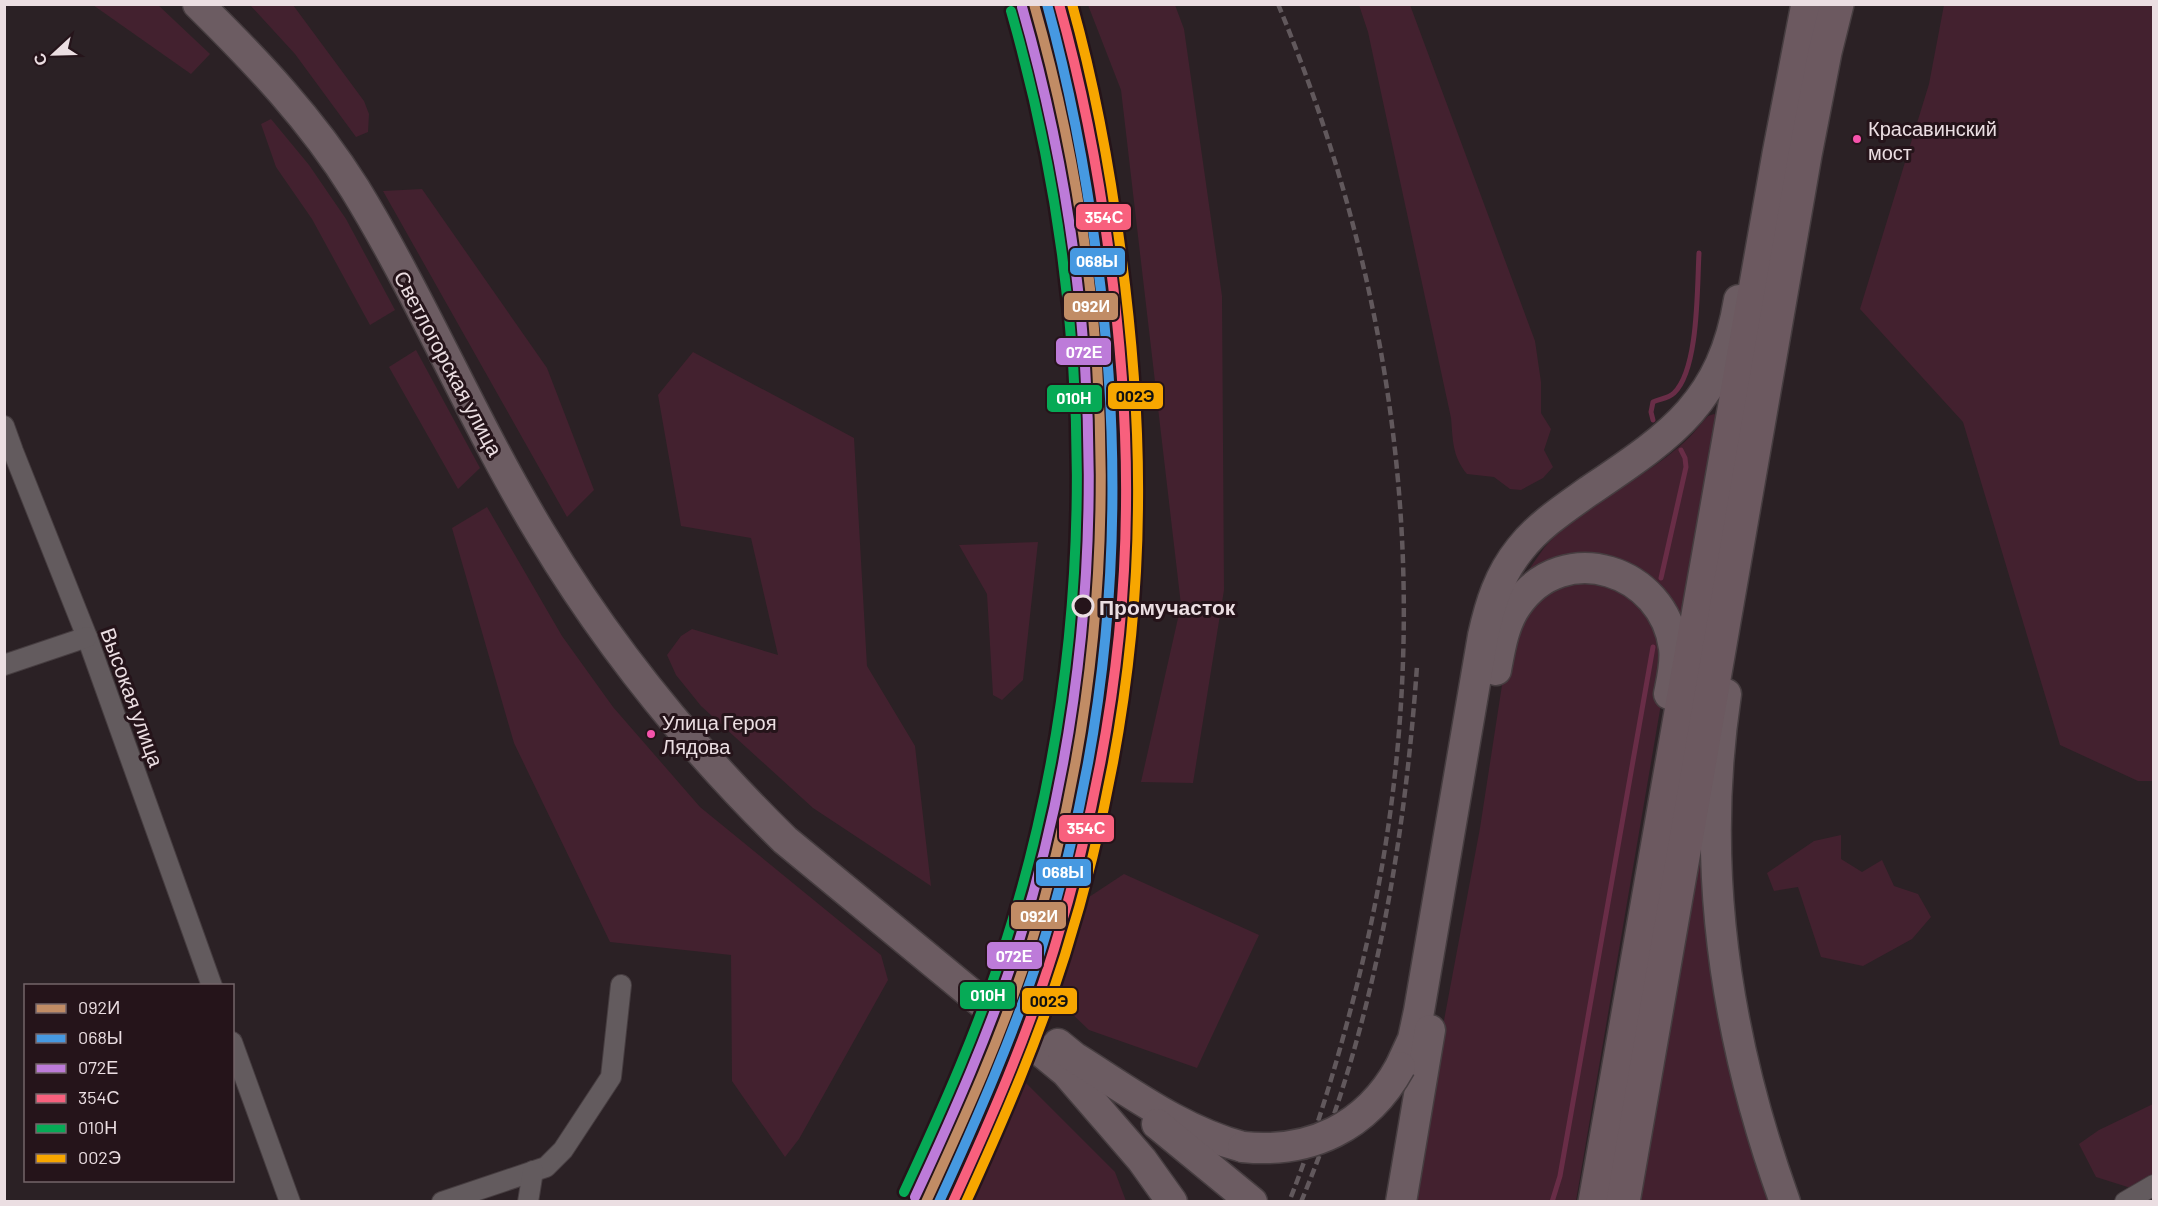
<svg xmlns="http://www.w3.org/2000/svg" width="2158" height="1206" font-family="Barlow,sans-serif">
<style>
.green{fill:#43212f}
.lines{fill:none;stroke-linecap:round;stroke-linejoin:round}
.stream{stroke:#692d47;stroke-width:5}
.street-casing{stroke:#463d40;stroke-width:22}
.primary-casing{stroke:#463d40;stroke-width:33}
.highway-casing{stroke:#463d40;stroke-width:36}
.street{stroke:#635b5e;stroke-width:20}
.primary{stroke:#6c5c62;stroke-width:30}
.highway{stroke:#6c5960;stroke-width:33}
.rail{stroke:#61585c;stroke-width:4.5;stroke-dasharray:9 4.5;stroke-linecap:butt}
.primary-bridge-casing{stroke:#463d40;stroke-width:33;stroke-linecap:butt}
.primary-bridge{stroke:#6c5c62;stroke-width:30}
.rail-1-casing{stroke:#25141a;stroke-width:15}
.rail-2-casing{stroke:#25141a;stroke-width:15}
.rail-3-casing{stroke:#25141a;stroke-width:15}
.rail-4-casing{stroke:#25141a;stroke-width:15}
.rail-5-casing{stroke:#25141a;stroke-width:15}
.rail-6-casing{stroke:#25141a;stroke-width:15}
.rail-1{stroke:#c18c65;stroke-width:10}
.rail-2{stroke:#4699e1;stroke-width:10}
.rail-3{stroke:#bd7bd9;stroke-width:10}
.rail-4{stroke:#f8607d;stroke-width:10}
.rail-5{stroke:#06aa56;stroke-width:10}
.rail-6{stroke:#f7a600;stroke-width:10}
.bus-dot{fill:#f653ac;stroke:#25141a;stroke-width:2}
.stop-dot{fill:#25141a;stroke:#ebdee2;stroke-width:3}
.labels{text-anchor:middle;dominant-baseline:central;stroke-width:6;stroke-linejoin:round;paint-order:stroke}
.bus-label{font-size:20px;fill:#ebdee2;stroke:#25141a;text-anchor:start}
.street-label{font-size:21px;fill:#ebdee2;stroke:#25141a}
.stop-label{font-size:21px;font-weight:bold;fill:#ebdee2;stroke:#25141a;text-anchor:start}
.line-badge{stroke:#25141a;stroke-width:2}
.badge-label{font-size:16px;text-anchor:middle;font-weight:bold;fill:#fff}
.pale-badge-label{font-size:16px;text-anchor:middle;font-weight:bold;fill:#111}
</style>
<rect width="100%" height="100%" fill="#2b2125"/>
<!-- green -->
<g class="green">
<polygon points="93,5 158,5 210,54 191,74"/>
<polygon points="250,5 293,5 364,101 369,114 368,132 356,137 295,54"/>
<polygon points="1088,5 1175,5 1184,29 1222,296 1224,590 1193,783 1141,782 1181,605 1121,90"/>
<path d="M1359,5H1410L1535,341L1541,382V413L1551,429L1544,450L1553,467L1543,478L1521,490L1510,489L1494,477L1467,474C1452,456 1453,440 1451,418L1368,32Z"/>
<polygon points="1944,5 2153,5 2153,781 2138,781 2060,745 1963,422 1860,309 1929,84"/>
<polygon points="271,119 309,165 346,219 395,310 370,325 312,219 276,167 261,124"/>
<polygon points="422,189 547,368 594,490 567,517 383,191"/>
<polygon points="416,350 480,468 458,489 389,367"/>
<polygon points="693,352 854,438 867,666 915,746 931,886 813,808 701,706 676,675 667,655 681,636 692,629 778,655 751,538 681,526 658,395"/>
<path d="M1714,414L1720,416L1681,628L1654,584L1521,582C1528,571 1536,559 1544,548C1581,505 1638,483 1680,446C1690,438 1699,426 1708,416Z"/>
<polygon points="487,507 562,636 613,707 700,807 881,955 888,980 799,1139 785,1157 732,1081 731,955 610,942 514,743 452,528"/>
<polygon points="1038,542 1023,680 1002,700 993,695 987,594 959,545"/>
<polygon points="1596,575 1651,613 1667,669 1576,1201 1410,1202 1480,828 1508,646 1535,597"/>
<polygon points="1841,835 1841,859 1862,872 1882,860 1894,886 1918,894 1931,917 1912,939 1863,966 1821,957 1798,887 1774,891 1767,873 1814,841"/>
<polygon points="1702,844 1777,1201 1639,1202"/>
<polygon points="1124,874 1259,935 1197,1068 1089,1030 1044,987 1080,903"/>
<polygon points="1006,1063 1115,1172 1126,1201 946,1201"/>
<polygon points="2153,1104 2153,1178 2134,1189 2096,1177 2079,1144 2099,1130"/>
</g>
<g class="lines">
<!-- stream -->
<g class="stream">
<path d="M1653,420L1651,412L1653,402C1660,399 1669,398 1674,393C1699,369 1697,286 1699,253"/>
<polyline points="1661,578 1686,467 1685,458 1681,450"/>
<polyline points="1552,1202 1560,1176 1653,647"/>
</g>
<defs>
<g id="street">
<polyline points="4,426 13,451 87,637 212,986"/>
<polyline points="4,665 87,637"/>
<polyline points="232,1042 290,1202"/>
<polyline points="442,1202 546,1167 563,1150 611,1077 621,985"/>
<polyline points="528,1202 533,1171"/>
<polyline points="2125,1202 2154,1185"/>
</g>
<g id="primary">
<path d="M198,4C256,61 312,120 355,189C423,300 473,422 541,534C608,646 692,749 785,840L1066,1072L1142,1160L1172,1202"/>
<path d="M1496,670C1500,648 1504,623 1517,605C1564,537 1664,570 1674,648C1676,663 1672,679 1669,694"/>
<path d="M1726,694C1700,866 1726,1039 1785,1202"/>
<path d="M1058,1044L1074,1057C1127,1090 1181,1131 1243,1147"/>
<path d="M1400,1067L1413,1039L1419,1011L1483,636C1490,604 1499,575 1520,549C1538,526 1562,510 1586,493C1667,438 1722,405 1739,300"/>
<polyline points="1157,1124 1252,1202"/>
<polyline points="1401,1202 1430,1030"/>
</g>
<g id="highway">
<polyline points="1595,1202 1779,154 1808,4"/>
<polyline points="1623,1202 1805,155 1825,52 1837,4"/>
</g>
</defs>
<!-- street casing -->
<use href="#street" class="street-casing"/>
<!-- primary casing -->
<use href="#primary" class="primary-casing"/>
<!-- highway casing -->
<use href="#highway" class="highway-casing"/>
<!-- street -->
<use href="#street" class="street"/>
<!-- primary -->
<use href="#primary" class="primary"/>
<!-- highway -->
<use href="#highway" class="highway"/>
<!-- rail -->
<g class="rail">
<path d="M1278,4C1414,331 1442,666 1351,1008C1334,1073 1314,1139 1289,1202"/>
<path d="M1301,1202C1373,1030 1404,851 1417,666"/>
</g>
<defs>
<path id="primary-bridge" d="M1243,1147C1310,1154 1367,1127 1400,1067"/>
</defs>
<!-- primary-bridge casing -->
<use href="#primary-bridge" class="primary-bridge-casing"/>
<!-- primary-bridge -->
<use href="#primary-bridge" class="primary-bridge"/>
<defs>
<path id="rail-1" d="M926,1202C965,1117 1003,1033 1031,944C1126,639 1121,311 1034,4"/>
<path id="rail-2" d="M939,1202C977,1119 1013,1036 1041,950C1114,724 1128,493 1097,259C1086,173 1070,88 1047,4"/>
<path id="rail-3" d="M915,1197C954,1113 991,1029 1019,941C1114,639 1109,311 1022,7"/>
<path id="rail-4" d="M953,1202C991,1119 1027,1037 1054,949C1098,806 1125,656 1126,505C1127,421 1120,336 1109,253C1098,169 1082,86 1059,4"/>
<path id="rail-5" d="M904,1192C943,1108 980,1025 1007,938C1102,638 1097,312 1011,11"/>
<path id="rail-6" d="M966,1202C1003,1121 1038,1040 1065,955C1110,811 1137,657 1138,505C1139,421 1132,336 1121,253C1110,169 1095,86 1072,4"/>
</defs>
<!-- rail-1 casing -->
<use href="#rail-1" class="rail-1-casing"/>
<!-- rail-2 casing -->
<use href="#rail-2" class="rail-2-casing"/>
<!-- rail-3 casing -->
<use href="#rail-3" class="rail-3-casing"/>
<!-- rail-4 casing -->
<use href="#rail-4" class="rail-4-casing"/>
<!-- rail-5 casing -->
<use href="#rail-5" class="rail-5-casing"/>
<!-- rail-6 casing -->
<use href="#rail-6" class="rail-6-casing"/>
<!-- rail-1 -->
<use href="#rail-1" class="rail-1"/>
<!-- rail-2 -->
<use href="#rail-2" class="rail-2"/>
<!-- rail-3 -->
<use href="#rail-3" class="rail-3"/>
<!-- rail-4 -->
<use href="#rail-4" class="rail-4"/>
<!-- rail-5 -->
<use href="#rail-5" class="rail-5"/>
<!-- rail-6 -->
<use href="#rail-6" class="rail-6"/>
</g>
<!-- markers -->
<g class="bus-dot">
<circle cx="1857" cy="139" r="5"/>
<circle cx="651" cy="734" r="5"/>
</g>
<circle class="stop-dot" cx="1083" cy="606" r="10"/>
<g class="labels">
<!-- bus labels -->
<g class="bus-label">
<text x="1868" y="128">Красавинский<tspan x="1868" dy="24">мост</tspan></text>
<text x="662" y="722">Улица Героя<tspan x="662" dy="24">Лядова</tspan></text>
</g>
<!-- street labels -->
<g class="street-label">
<text transform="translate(449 363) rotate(62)">Светлогорская улица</text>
<text transform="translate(133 697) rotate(70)">Высокая улица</text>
</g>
<!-- stop labels -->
<g class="stop-label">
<text x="1099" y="606">Промучасток</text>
</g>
</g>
<g class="line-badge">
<rect x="1075" y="203" width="57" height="28" rx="6" fill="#f8607d"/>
<rect x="1069" y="247" width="57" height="29" rx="6" fill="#4699e1"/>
<rect x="1063" y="292" width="56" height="29" rx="6" fill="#c18c65"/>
<rect x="1055" y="337" width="57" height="29" rx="6" fill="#bd7bd9"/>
<rect x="1107" y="382" width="57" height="28" rx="6" fill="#f7a600"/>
<rect x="1046" y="384" width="57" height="29" rx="6" fill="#06aa56"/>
<rect x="1058" y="814" width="57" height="29" rx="6" fill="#f8607d"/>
<rect x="1035" y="858" width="57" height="29" rx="6" fill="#4699e1"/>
<rect x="1010" y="901" width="57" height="29" rx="6" fill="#c18c65"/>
<rect x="986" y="941" width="57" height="29" rx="6" fill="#bd7bd9"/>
<rect x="959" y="981" width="57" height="29" rx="6" fill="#06aa56"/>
<rect x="1021" y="987" width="57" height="28" rx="6" fill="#f7a600"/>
</g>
<g class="badge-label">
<text x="1104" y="223">354С</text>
<text x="1097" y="267">068Ы</text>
<text x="1091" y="312">092И</text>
<text x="1084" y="358">072Е</text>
<text x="1074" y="404">010Н</text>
<text x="1086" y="834">354С</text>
<text x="1063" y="878">068Ы</text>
<text x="1039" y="922">092И</text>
<text x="1014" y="962">072Е</text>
<text x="988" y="1001">010Н</text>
</g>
<g class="pale-badge-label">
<text x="1135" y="402">002Э</text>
<text x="1049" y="1007">002Э</text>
</g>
<!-- border -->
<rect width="2158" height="1206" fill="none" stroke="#ebdee2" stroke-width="12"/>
<!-- legend -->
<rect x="24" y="984" width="210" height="198" fill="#25141a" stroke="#74656a" stroke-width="1.5"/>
<rect x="36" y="1004" width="30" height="9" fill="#c18c65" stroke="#74656a" stroke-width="1.5"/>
<text x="78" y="1014" font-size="18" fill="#ebdee2">092И</text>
<rect x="36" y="1034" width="30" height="9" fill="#4699e1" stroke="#74656a" stroke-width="1.5"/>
<text x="78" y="1044" font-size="18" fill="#ebdee2">068Ы</text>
<rect x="36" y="1064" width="30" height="9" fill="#bd7bd9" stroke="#74656a" stroke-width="1.5"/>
<text x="78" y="1074" font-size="18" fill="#ebdee2">072Е</text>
<rect x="36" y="1094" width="30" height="9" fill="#f8607d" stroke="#74656a" stroke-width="1.5"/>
<text x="78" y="1104" font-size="18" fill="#ebdee2">354С</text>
<rect x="36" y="1124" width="30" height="9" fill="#06aa56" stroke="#74656a" stroke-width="1.5"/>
<text x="78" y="1134" font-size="18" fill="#ebdee2">010Н</text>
<rect x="36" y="1154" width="30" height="9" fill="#f7a600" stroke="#74656a" stroke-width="1.5"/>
<text x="78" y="1164" font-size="18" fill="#ebdee2">002Э</text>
<!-- north arrow -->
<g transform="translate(54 54) rotate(248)" stroke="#25141a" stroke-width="4.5" paint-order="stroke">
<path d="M0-4.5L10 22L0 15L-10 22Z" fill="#ebdee2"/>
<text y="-9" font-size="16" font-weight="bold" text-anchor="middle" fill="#ebdee2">С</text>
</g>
</svg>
